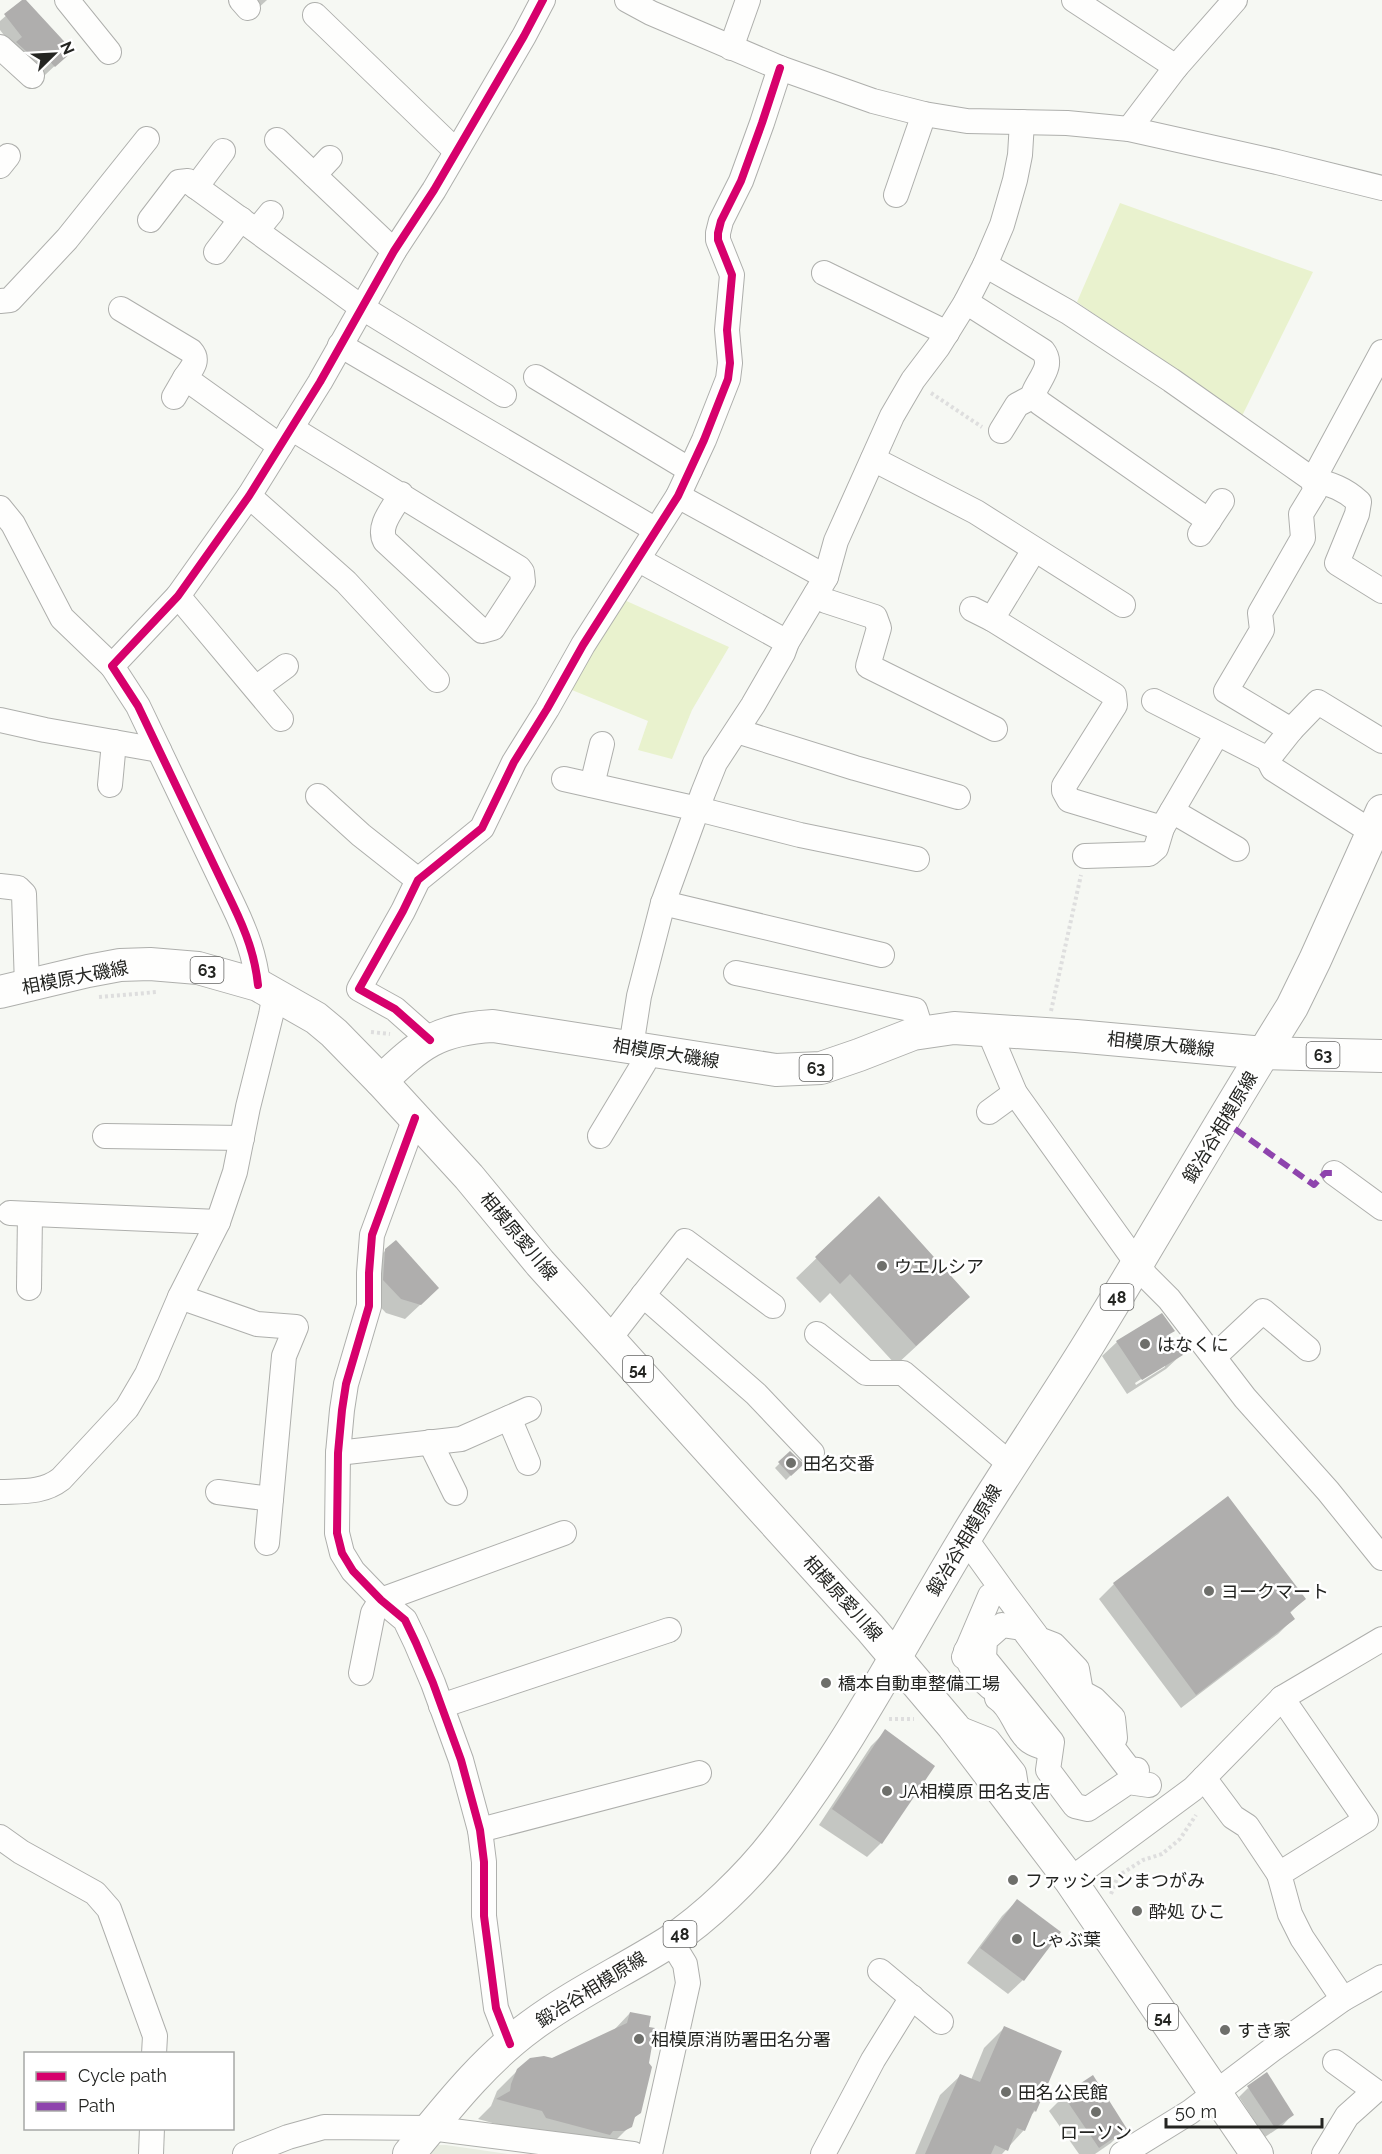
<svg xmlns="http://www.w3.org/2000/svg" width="1382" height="2154" font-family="Raleway,'Noto Sans JP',sans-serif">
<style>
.built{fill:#e8ece1}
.green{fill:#e9f2ce}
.shadow{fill:#0003;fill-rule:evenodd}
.building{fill:#afaead}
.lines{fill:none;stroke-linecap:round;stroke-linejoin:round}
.minor-casing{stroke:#aeafac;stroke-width:26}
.major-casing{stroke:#aeafac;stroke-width:34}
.path{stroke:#dedede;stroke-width:4;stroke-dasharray:3 3;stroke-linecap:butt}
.minor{stroke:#fefefd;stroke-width:24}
.major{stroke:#fefefd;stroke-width:32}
.quiet{stroke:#8e44ad;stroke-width:6;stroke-dasharray:12 6;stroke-linecap:butt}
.cycleway-casing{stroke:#fff;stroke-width:11}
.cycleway{stroke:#d6006c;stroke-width:8}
.poi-dot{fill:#6e6f6b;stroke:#fff;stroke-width:2}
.labels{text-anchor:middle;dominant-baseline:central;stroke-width:5;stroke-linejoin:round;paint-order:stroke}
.shield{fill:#fff;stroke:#666664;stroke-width:1.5}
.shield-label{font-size:16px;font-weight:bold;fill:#242522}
.street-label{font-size:18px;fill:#242522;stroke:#fff}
.poi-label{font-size:18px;fill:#242522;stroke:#fff;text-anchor:start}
</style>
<rect width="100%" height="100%" fill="#f6f8f3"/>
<!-- built -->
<polygon class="built" points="438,2145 446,2145 508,2154 431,2154"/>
<!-- green -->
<g class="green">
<polygon points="1120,203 1313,272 1241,418 1077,302"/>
<polygon points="622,599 729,647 692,710 672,759 638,750 648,721 567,688"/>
</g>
<!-- shadow -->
<g class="shadow">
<polygon points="24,0 61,60 45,75 34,63 13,47 0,30 0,21"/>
<polygon points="247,0 267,0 256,10"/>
<polygon points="879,1198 948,1317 896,1365 830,1293 820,1303 796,1278"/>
<polygon points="386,1250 422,1303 405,1319 386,1313 369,1295 371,1265"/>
<path d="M1173,1330L1167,1336L1181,1355L1166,1369L1127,1394L1102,1356L1117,1342ZM1165,1364V1367L1136,1385L1135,1383Z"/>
<polygon points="790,1453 802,1464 786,1480 775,1468"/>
<polygon points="1114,1584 1304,1599 1289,1614 1293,1619 1278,1634 1181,1708 1099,1599"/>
<polygon points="886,1731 881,1843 867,1857 819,1825 871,1746"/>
<polygon points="1017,1901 1023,1980 1008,1994 967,1963 1002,1916"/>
<polygon points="630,2013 647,2063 640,2112 632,2120 630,2126 610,2146 522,2131 478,2119 491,2106 497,2091 518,2070 552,2060 613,2031"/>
<polygon points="1004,2028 1035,2111 1029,2117 1024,2130 1002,2154 915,2154 940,2095 960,2076 971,2080 984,2048"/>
<polygon points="1248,2088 1292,2115 1283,2125 1265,2137 1239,2097"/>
<polygon points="1064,2096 1126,2128 1111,2143 1095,2154 1079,2154 1049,2111"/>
</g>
<!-- building -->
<g class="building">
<polygon points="22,0 26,0 73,51 55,67 44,55 37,61 16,42 22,37 4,14"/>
<polygon points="879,1196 970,1297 916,1346 850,1274 840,1284 815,1257"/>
<polygon points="396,1240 439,1288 421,1305 401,1299 383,1280 385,1249"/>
<polygon points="1162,1313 1175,1331 1168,1335 1183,1355 1142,1380 1116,1341"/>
<polygon points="790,1451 804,1464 791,1476 778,1462"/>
<polygon points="1228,1496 1306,1599 1290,1612 1295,1619 1196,1695 1113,1583"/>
<polygon points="885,1729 935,1766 882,1844 832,1809"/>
<polygon points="1017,1899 1061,1932 1024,1981 980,1948"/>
<polygon points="630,2012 651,2016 649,2027 655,2028 649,2063 652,2067 641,2113 635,2117 632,2127 624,2131 613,2131 610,2135 546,2118 542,2111 496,2099 510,2091 511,2084 517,2069 530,2058 544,2056 552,2058 627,2023"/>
<polygon points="1004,2026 1062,2051 1036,2112 1034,2110 1025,2131 1017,2128 1008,2151 995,2145 991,2154 925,2154 960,2074 980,2082"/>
<polygon points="1267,2072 1294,2115 1275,2128 1247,2086"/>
<polygon points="1093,2075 1127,2129 1099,2148 1063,2095"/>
</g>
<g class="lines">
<defs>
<g id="minor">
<polyline points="67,0 109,52"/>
<polyline points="241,0 248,8"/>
<polyline points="627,0 651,13 780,68 873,101 924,114 967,121 1067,123 1129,129 1277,162 1382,188"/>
<polyline points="1074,0 1176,67"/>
<polyline points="315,15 456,151"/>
<polyline points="0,47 32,76"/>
<polyline points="731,48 748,0"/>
<polyline points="1129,129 1176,67 1235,0"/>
<polyline points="277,140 394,251"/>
<polyline points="0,166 8,156"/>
<polyline points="314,175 330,158"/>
<polyline points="196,187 223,151"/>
<polyline points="896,195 924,114"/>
<polyline points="150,220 179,182 188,181 361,307 504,395"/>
<polyline points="257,230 271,213"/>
<polyline points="216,252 241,219"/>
<path d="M985,265L1068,312L1171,380L1313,480C1331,484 1345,489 1359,502L1357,514L1337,563L1382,591"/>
<polyline points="824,273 947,333"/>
<polyline points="0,301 10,300 67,239 147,139"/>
<path d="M966,302L1043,351C1054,365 1040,378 1034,392V396L1040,403L1209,521"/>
<path d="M121,309L191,351C200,361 191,369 185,378L280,446"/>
<polyline points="340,345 656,530"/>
<polyline points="536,377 690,470"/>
<polyline points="174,397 185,378"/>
<path d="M291,428L519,568L522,572L523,582L493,628L482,631L385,541C377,525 394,508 401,494"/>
<polyline points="1001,431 1017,405 1034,396"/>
<polyline points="873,459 976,512 1123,605"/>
<polyline points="249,496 346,582 437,680"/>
<polyline points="678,496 826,577"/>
<polyline points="0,508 13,524 62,618 112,666"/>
<polyline points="1200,534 1222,501"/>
<polyline points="1034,550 992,619 1114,695 1115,705 1064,786 1064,791 1069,800 1162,828 1217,734"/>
<polyline points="639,560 787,642"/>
<polyline points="816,594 826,601 875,617 879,628 868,666 995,729"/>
<polyline points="178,596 281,719"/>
<polyline points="972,609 992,619"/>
<polyline points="256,688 286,666"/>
<polyline points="1154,701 1268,759 1291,730 1318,702 1382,741"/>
<polyline points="0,720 45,730 159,750"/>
<polyline points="1291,730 1226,691 1262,630 1260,613 1303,538 1301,514 1315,491 1313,480 1382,352"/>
<polyline points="737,731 855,768 958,797"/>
<polyline points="1268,759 1273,769 1372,832"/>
<polyline points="564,779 698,809 800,835 917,859"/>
<polyline points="110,785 114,742"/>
<polyline points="592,785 602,744"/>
<polyline points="318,796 361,835 418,880"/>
<polyline points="1172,811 1237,849"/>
<polyline points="1085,856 1149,854 1156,848 1162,828"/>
<polyline points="0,886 18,888 24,894 27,986"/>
<polyline points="663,903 882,955"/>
<polyline points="736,973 915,1010 922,1032"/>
<path d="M258,985C255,956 246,932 233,905L138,706L112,666L178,596L249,496L320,382L394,251L434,190L524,36L543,0"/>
<polyline points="988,1029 1015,1093 1146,1276 1169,1299 1245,1398 1328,1491 1382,1558"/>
<polyline points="430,1040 395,1009 359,989 403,911 418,880 482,828 514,762 547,709 583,645 678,496 704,440 728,379 730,363 727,330 732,275 718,240 718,233 721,221 741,181 762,123 780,68"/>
<polyline points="631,1047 639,996 663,903 703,793 715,763 753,705 783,653 787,642 826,577 836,541 892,416 913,380 938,347 966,302 985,265 1002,225 1015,180 1020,155 1022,122"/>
<polyline points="989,1112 1015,1093"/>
<polyline points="415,1118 372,1235 369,1273 369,1306 346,1384 342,1410 338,1453 337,1533 342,1553 353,1571 381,1600 405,1620 416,1643 433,1683 461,1760 480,1830 484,1862 484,1916 496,2008 510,2044"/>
<polyline points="105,1136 242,1138"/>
<polyline points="600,1136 644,1063 647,1050"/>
<polyline points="1334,1173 1382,1208"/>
<polyline points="10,1213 218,1222"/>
<polyline points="29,1288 30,1214"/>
<polyline points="643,1295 756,1394 812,1453"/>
<polyline points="180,1297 257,1324 296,1327 284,1356 267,1543"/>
<polyline points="817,1334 866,1373 903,1373 1010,1464"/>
<polyline points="610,1338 685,1241 773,1306"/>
<polyline points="1215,1356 1263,1311 1308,1349"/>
<polyline points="509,1418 528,1463"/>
<polyline points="430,1442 455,1493"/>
<polyline points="338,1453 461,1439 529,1409"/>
<path d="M0,1492C23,1491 43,1493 61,1479L127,1408L147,1374L180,1297L218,1222L235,1172L248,1107L271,1015L275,993"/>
<polyline points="218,1492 271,1499"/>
<polyline points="965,1538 1006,1595 1036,1635"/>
<polyline points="1041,1640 1054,1645 1077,1669 1081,1692"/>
<path d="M966,1651C968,1668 979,1677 991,1688"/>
<polyline points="964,1657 990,1596"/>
<polyline points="361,1673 373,1613 381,1600 564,1533"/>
<polyline points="1081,1692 1094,1699 1113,1718 1115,1738"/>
<path d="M997,1698C1013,1708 1014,1728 1028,1740C1032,1744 1039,1746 1045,1748"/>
<polyline points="1282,1698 1366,1820 1279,1874 1290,1914 1302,1938 1343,1999"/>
<polyline points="441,1706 669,1630"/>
<polyline points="953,1726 988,1740 1014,1773 1020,1812"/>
<polyline points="1137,1770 1129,1769 1122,1760 1022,1628 1002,1625 985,1640 984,1658 1052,1742 1048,1770 1075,1806 1088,1809 1128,1782 1149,1785"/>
<polyline points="1204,1778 1233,1817 1247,1826 1279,1874"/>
<polyline points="480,1830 699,1773"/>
<polyline points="0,1837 21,1852 95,1893 109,1909 155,2036 154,2054"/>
<polyline points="1070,1880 1193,1789 1282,1698 1382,1639"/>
<polyline points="880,1971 941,2022"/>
<polyline points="151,2154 152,2128"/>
<polyline points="245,2154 288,2137 324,2127 430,2128 633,2154"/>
<polyline points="650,2154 688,1983 685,1964 671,1941"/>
<polyline points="823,2154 873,2060 912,1997"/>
<polyline points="1122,2154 1190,2112 1273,2049 1343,1999 1382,1977"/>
<polyline points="1324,2154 1347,2116 1375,2091 1335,2062"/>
</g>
<g id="major">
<polyline points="0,992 88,971 120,965 150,964 198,968 258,985 316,1018 334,1033 381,1081 469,1177 540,1263 870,1628 953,1726 1070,1880 1257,2154"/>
<path d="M381,1081C420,1044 437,1029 493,1026L776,1070L821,1068L859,1055L913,1034L954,1028L1076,1036L1264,1053L1382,1056"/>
<path d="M409,2154C446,2109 483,2061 531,2026C574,1994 623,1971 669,1942C706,1918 749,1876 776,1841C850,1746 905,1637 967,1535C1007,1469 1050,1407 1090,1342C1158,1231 1223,1117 1292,1007L1315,960L1382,811"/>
</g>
</defs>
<!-- minor casing -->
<use href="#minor" class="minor-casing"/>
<!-- major casing -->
<use href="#major" class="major-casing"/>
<!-- path -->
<g class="path">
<polyline points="931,393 982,427"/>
<polyline points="99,997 157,992"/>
<polyline points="1051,1011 1081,875"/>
<polyline points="371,1032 390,1034"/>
<polyline points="889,1719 914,1719"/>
<polyline points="1111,1894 1118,1876 1143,1860 1162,1854 1180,1839 1196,1815"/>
</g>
<!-- minor -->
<use href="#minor" class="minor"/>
<!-- major -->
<use href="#major" class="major"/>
<!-- quiet -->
<polyline class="quiet" points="1235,1129 1314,1185 1325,1173 1334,1173"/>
<defs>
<g id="cycleway">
<path d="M258,985C255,956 246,932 233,905L138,706L112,666L178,596L249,496L320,382L394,251L434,190L524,36L543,0"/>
<polyline points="430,1040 395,1009 359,989 403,911 418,880 482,828 514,762 547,709 583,645 678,496 704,440 728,379 730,363 727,330 732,275 718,240 718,233 721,221 741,181 762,123 780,68"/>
<polyline points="415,1118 372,1235 369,1273 369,1306 346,1384 342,1410 338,1453 337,1533 342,1553 353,1571 381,1600 405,1620 416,1643 433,1683 461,1760 480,1830 484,1862 484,1916 496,2008 510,2044"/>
</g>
</defs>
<!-- cycleway casing -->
<use href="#cycleway" class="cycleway-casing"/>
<!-- cycleway -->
<use href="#cycleway" class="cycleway"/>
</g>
<!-- markers -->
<g class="poi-dot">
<circle cx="882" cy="1266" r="6"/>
<circle cx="1145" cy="1344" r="6"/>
<circle cx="791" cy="1463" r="6"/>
<circle cx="1209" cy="1591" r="6"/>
<circle cx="826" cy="1683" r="6"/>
<circle cx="887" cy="1791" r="6"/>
<circle cx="1013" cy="1880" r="6"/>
<circle cx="1137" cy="1911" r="6"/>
<circle cx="1017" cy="1939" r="6"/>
<circle cx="1225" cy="2030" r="6"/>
<circle cx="639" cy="2039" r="6"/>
<circle cx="1006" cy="2092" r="6"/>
<circle cx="1096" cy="2112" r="6"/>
</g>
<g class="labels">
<!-- shield labels -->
<g class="shield">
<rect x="190.5" y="957" width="33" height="26" rx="4.5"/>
<rect x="1306.5" y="1042" width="33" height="26" rx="4.5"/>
<rect x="799.5" y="1055" width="33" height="26" rx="4.5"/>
<rect x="1100.5" y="1284" width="33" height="26" rx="4.5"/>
<rect x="623" y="1356" width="30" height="26" rx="4.5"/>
<rect x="663.5" y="1921" width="33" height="26" rx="4.5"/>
<rect x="1148" y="2004" width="30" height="26" rx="4.5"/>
</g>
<g class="shield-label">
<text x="207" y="970">63</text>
<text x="1323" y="1055">63</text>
<text x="816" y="1068">63</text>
<text x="1117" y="1297">48</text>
<text x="638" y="1369">54</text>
<text x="680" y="1934">48</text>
<text x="1163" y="2017">54</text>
</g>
<!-- street labels -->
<g class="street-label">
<text transform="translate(75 977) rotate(-11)">相模原大磯線</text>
<text transform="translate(1161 1044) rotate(6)">相模原大磯線</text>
<text transform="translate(666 1053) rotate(9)">相模原大磯線</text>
<text transform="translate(1220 1127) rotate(-59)">鍛冶谷相模原線</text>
<text transform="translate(519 1236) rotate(50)">相模原愛川線</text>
<text transform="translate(964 1540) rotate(-59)">鍛冶谷相模原線</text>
<text transform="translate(843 1598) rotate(48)">相模原愛川線</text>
<text transform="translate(591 1989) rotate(-32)">鍛冶谷相模原線</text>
</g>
<!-- poi labels -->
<g class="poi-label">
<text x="894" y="1266">ウエルシア</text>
<text x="1157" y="1344">はなくに</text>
<text x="803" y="1463">田名交番</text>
<text x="1221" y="1591">ヨークマート</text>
<text x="838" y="1683">橋本自動車整備工場</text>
<text x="899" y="1791">JA相模原 田名支店</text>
<text x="1025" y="1880">ファッションまつがみ</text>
<text x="1149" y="1911">酔処 ひこ</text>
<text x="1029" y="1939">しゃぶ葉</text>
<text x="1237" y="2030">すき家</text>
<text x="651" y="2039">相模原消防署田名分署</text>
<text x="1018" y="2092">田名公民館</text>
<text x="1096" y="2132" text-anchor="middle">ローソン</text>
</g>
</g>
<!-- legend -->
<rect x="24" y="2052" width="210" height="78" fill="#ffffff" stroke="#a7a8a7" stroke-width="1.5"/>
<rect x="36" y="2072" width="30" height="9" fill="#d6006c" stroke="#a7a8a7" stroke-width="1.5"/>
<text x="78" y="2082" font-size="18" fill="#242522">Cycle path</text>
<rect x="36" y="2102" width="30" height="9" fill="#8e44ad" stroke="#a7a8a7" stroke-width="1.5"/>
<text x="78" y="2112" font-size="18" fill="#242522">Path</text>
<!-- north arrow -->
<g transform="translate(54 54) rotate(66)" stroke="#ffffff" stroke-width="4.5" paint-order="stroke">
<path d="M0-4.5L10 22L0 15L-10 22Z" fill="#242522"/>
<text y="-9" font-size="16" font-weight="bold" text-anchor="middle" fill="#242522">N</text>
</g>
<!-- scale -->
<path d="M1166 2118v9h156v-9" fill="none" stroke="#242522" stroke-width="3"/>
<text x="1175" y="2118" font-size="18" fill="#242522" stroke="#ffffff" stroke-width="4.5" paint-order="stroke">50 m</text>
</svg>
